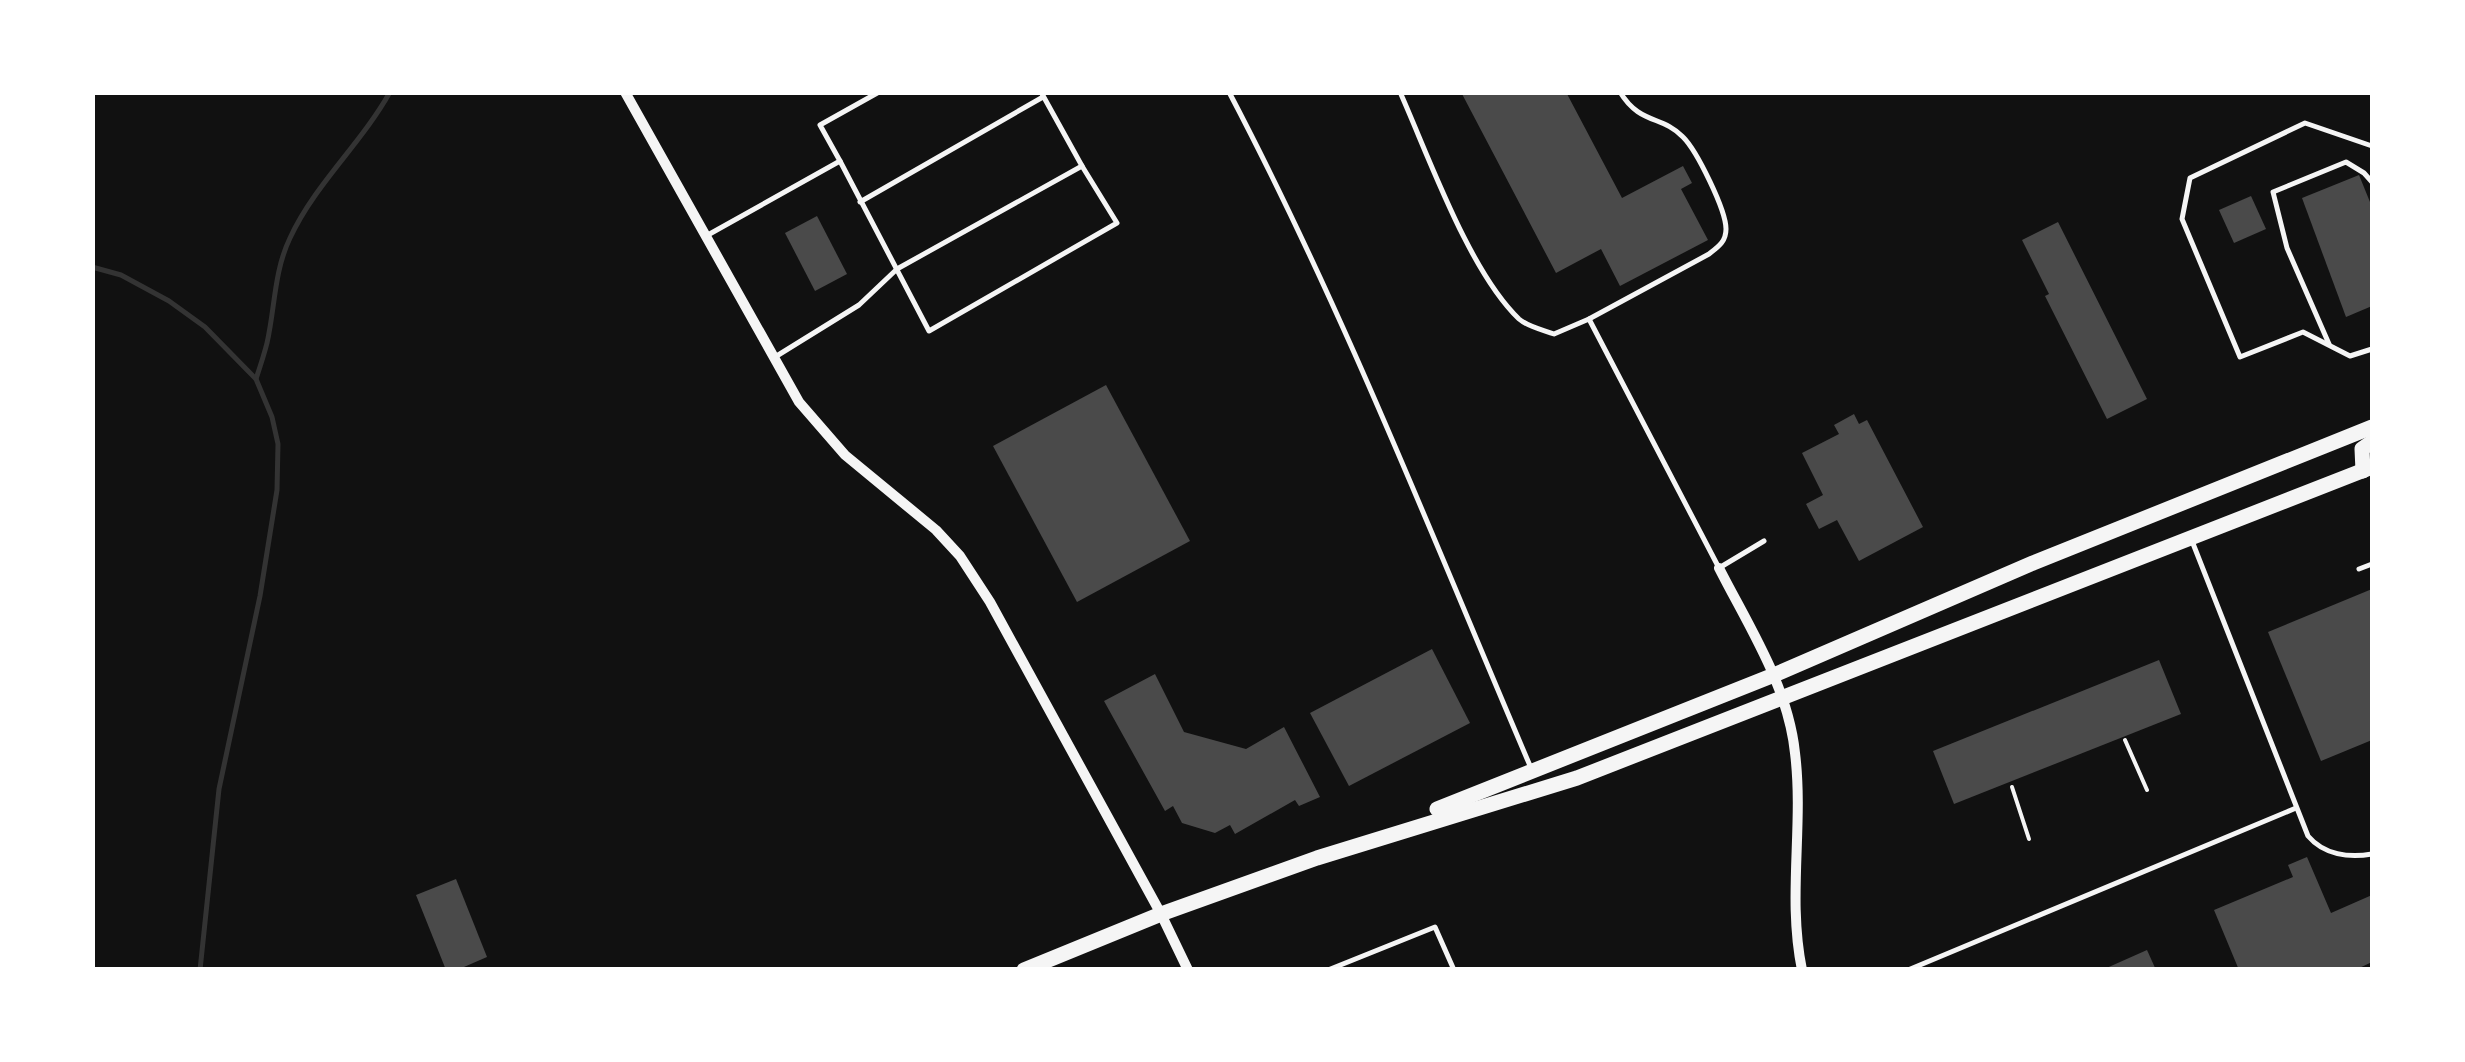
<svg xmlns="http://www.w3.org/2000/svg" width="2465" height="1062" font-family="Figtree,sans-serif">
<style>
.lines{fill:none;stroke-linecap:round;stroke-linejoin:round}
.stream{stroke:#333;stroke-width:5}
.building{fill:#4a4a4a}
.path{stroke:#f5f5f5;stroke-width:4}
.service{stroke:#f5f5f5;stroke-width:5}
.minor{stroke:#f5f5f5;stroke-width:10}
.primary{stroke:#f5f5f5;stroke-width:15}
</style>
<rect width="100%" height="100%" fill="#111"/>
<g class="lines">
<!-- stream -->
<g class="stream">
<polyline points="92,267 121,275 169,301 205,327 256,379 272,417 278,444 277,490 260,596 219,789 200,970"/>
<path d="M256,379C260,367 264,355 267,343C275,308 274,271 290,238C315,184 361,144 390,92"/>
</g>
</g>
<!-- building -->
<g class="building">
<polygon points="1461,92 1566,92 1622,198 1683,166 1692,183 1681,189 1708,240 1620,286 1601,249 1556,273"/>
<polygon points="2359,175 2372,207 2372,306 2346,317 2302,198"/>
<polygon points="2251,196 2266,229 2234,243 2219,210"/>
<polygon points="817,216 847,274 815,291 785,233"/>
<polygon points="2058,222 2147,399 2107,419 2045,296 2049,294 2022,240"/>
<polygon points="1106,385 1190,541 1077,602 993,446"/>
<polygon points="1854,414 1859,424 1867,420 1923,527 1859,561 1837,520 1819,529 1806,504 1823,495 1802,453 1839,434 1834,425"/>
<polygon points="2372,589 2372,740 2321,761 2268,632"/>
<polygon points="1432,649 1470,723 1349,786 1310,713"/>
<polygon points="2159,660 2181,714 1954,804 1933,751"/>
<polygon points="1155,674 1184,732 1246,749 1284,727 1320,797 1299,806 1295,800 1235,834 1230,825 1215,833 1182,823 1173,806 1165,811 1104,701"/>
<polygon points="2307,857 2331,913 2372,895 2372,962 2355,970 2239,970 2214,910 2293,877 2288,865"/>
<polygon points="456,879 487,957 457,970 446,970 416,895"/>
<polygon points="2147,950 2156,970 2102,970"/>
</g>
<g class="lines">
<!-- path -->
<g class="path">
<polyline points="2125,740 2147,790"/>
<polyline points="2012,787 2029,839"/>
</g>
<!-- service -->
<g class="service">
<path d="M1229,92C1344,311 1434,541 1531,768"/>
<path d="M1400,92C1429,157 1469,271 1519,319C1528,327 1543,330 1554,334L1589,319L1709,254C1718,247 1726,242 1726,229C1726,210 1697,151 1683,137C1662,115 1640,125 1620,92"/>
<polyline points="2372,146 2305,123 2190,178 2182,219 2240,357 2303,332 2350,356 2372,349"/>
<polyline points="840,161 929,331 1117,223 1082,166"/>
<polyline points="860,202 1043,97"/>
<polyline points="706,236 840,161 820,125 879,92"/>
<polyline points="1589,319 1719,568 1764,541"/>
<polyline points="2329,344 2287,248 2273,192 2346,162 2364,173 2372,182"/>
<polyline points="775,357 859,305 897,269 1082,166 1041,92"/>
<path d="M2192,541L2308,836C2324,855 2349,858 2372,854"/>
<polyline points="2359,569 2372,564"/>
<polyline points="1328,970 1435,927 1454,970"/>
<polyline points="1908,970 2296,808"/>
</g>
<!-- minor -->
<g class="minor">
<polyline points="625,92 799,402 845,455 936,530 960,556 990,602 1161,914 1188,970"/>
<path d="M1719,568C1749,627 1788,686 1795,753C1804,826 1787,897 1802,970"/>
</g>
<!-- primary -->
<g class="primary">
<polyline points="2363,471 2362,449 2372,442"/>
<polyline points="1437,809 1774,675 2033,563 2372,427"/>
<polyline points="1024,970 1161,914 1317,858 1577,778 2372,467"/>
</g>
</g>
<!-- border -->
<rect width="2465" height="1062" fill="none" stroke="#ffffff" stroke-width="190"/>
</svg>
